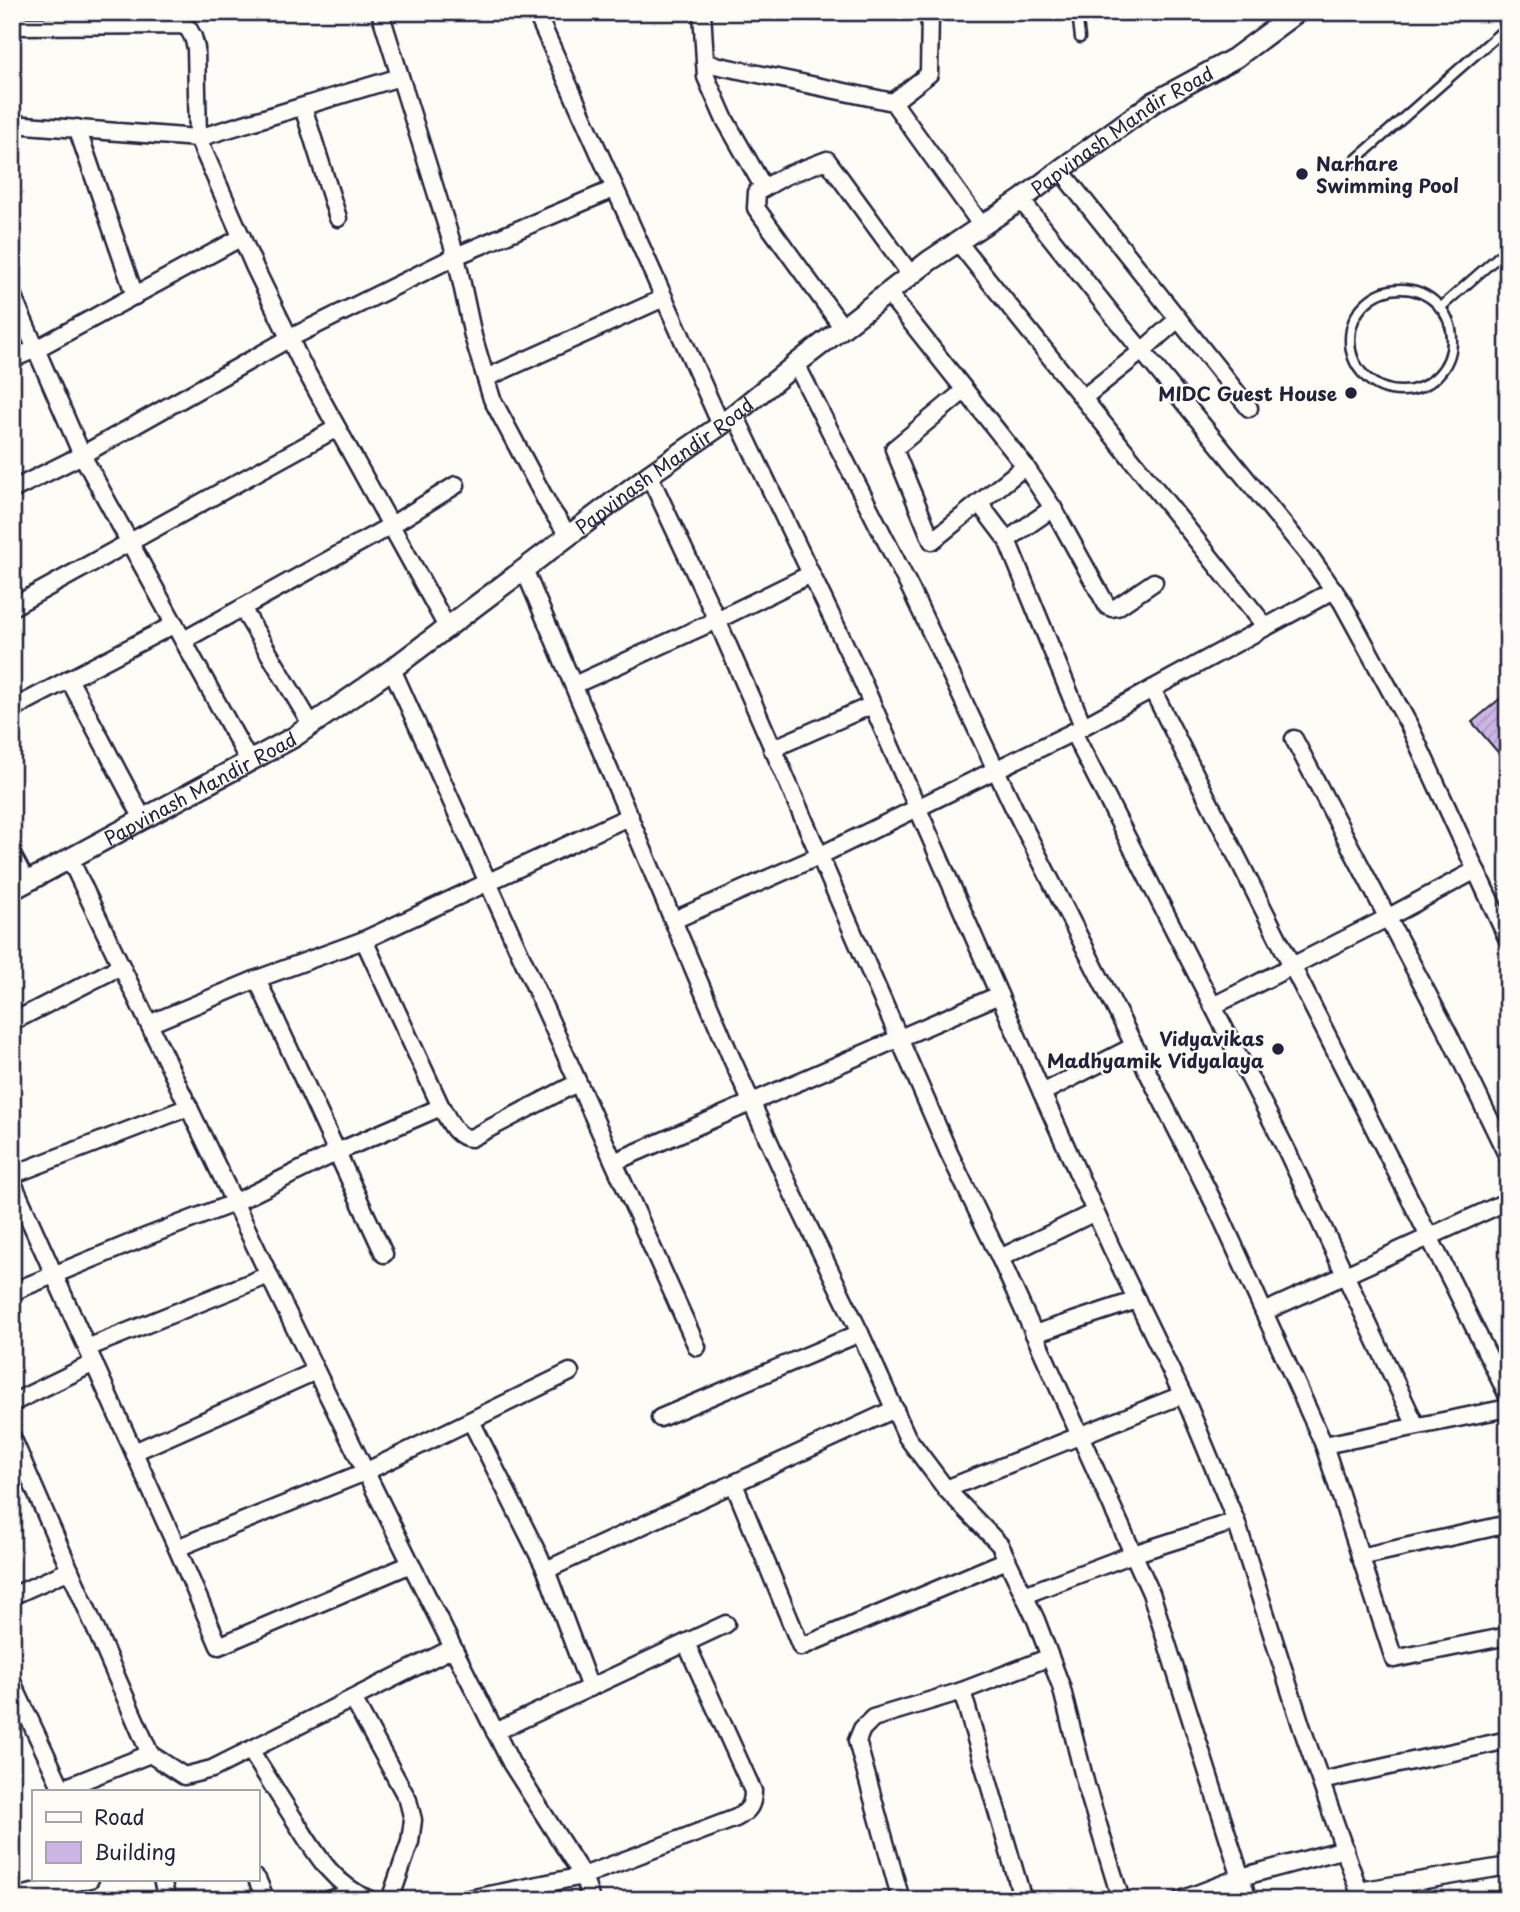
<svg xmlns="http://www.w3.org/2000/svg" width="1520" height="1912" font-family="'Playpen Sans',sans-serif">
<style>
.building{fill:url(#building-hatch);stroke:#22223b;stroke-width:2}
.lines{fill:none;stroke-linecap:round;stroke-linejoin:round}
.service-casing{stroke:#22223b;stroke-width:13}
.minor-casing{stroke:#22223b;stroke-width:21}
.tertiary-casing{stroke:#22223b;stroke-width:24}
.service{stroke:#fdfcf7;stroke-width:8}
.minor{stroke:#fdfcf7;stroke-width:16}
.tertiary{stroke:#fdfcf7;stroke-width:19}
.poi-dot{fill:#22223b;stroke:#fdfcf7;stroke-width:2.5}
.labels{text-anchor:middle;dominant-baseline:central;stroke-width:5;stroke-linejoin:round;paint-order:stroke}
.street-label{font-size:19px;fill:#22223b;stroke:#fdfcf7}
.poi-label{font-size:19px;font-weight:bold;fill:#22223b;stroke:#fdfcf7;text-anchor:end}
</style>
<defs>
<pattern id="building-hatch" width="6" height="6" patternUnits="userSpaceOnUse" patternTransform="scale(1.75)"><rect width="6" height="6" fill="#ccb5e4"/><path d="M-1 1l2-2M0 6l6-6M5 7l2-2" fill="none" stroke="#af9bc4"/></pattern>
</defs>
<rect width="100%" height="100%" fill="#fdfcf7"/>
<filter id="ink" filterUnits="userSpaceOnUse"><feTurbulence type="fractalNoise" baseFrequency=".0143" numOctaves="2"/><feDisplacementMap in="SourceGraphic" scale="14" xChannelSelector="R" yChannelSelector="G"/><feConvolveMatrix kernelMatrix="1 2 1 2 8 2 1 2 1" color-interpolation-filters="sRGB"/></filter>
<g filter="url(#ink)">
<!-- building -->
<polygon class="building" points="1508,692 1508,764 1472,722"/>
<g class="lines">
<defs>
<g id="service">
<polyline points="1077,12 1080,38"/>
<polyline points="1352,163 1508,26"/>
<circle cx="1401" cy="340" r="51"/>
<polyline points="1440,308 1508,248"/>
</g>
<g id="minor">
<polyline points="380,12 456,256 473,336 492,399 550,508 569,536"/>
<polyline points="536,12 721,425"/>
<polyline points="702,12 706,77 724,118 764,188"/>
<polyline points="12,26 181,25 188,28 193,37 196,48 198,138 255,268 302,364 447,627"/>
<polyline points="705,63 893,102 982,226"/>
<polyline points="893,102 929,74 930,12"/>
<polyline points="303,107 338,218"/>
<polyline points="12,124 198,138 400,77"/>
<polyline points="77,128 135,296"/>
<polyline points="1060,170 1249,408"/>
<polyline points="1021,200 1115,318 1311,558 1342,602 1409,725 1508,940"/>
<polyline points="958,242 1266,627"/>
<polyline points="888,293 1025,466 932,541 894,449 965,390"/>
<polyline points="12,294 82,455 249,761"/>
<polyline points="843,328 756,208 757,192 785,176 827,160 911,275"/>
<polyline points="12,359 36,349 242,237"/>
<polyline points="796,364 911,590 1013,806 1221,1217 1324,1445"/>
<polyline points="486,378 664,298"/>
<polyline points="1083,398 1142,351 1178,319"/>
<polyline points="735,415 859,674 1042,1093 1111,1247 1189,1408 1236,1521 1302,1728 1362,1900"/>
<polyline points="1025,466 1053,508 1107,606 1112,608 1117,607 1154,582"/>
<polyline points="649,475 717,620 949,1153 1000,1258 1151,1593 1248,1900"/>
<polyline points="12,490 82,455 290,338 456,256 614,189"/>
<polyline points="979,503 1007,540 1053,508"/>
<polyline points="1007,540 1083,726"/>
<polyline points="524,569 731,1057 791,1190 860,1333 907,1437 946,1489 1000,1545 1036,1620 1061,1686 1086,1785 1121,1900"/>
<polyline points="1334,590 1073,732 1287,1151 1416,1426"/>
<polyline points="12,607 337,428"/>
<polyline points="242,608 311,724"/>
<polyline points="184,640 390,526 456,485"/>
<polyline points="392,669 697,1347"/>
<polyline points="69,679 143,819"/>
<polyline points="574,685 717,620 811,574"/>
<polyline points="1152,689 1453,1284 1508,1396"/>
<polyline points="12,709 175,624"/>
<polyline points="1294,739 1448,1033 1508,1157"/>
<polyline points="772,749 872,705"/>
<polyline points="12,855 27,883"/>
<polyline points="70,859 279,1296 417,1576 511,1763 583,1876 591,1900"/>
<polyline points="674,920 819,856 1073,732"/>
<polyline points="364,940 630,816"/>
<polyline points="257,979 384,1254"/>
<polyline points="1213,1006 1387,918 1476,870"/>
<polyline points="12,1022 121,966"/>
<polyline points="1042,1093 1134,1046"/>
<path d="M441,1107C449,1120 455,1138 471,1138L577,1083"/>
<polyline points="614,1162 999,995"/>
<polyline points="12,1175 189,1107"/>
<polyline points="12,1181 177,1548 365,1472 570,1372"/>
<polyline points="1000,1258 1095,1212"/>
<polyline points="12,1292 148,1236 234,1203 337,1152 441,1107 364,940 257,979 149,1024"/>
<polyline points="1264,1312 1508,1201"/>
<polyline points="1034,1334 1137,1300"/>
<polyline points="87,1348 269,1275"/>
<polyline points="12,1403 94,1363"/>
<polyline points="1508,1408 1324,1445 1394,1659 1508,1636"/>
<polyline points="660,1418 860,1333"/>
<polyline points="471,1421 546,1570 590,1688"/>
<polyline points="12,1437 150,1754 184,1776 212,1769 453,1648"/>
<polyline points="134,1452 316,1371"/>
<polyline points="734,1484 801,1647 1007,1560"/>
<polyline points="946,1489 1182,1395"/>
<polyline points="177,1548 219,1646 411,1564"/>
<polyline points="1360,1557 1508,1524"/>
<polyline points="546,1570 895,1409"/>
<polyline points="1024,1595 1133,1554 1236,1521"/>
<polyline points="12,1596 70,1570"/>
<polyline points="12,1682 62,1789 150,1754"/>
<polyline points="353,1699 408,1800 413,1820 410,1842 390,1900"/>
<polyline points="495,1732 726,1624"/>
<path d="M250,1750C265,1773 279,1796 294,1819C315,1852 332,1884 370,1900"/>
<polyline points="1321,1781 1508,1740"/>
<polyline points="162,1879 167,1900"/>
<polyline points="257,1879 266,1900"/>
<polyline points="1359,1891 1508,1866"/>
<polyline points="12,1898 90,1879"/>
<polyline points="328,1900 353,1893"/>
<path d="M464,1900L583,1876L736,1818C749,1811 753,1805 753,1791L686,1643"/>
<polyline points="901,1900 857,1741 862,1729 873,1718 962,1691"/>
<polyline points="1023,1900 962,1691 1050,1657"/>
<polyline points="1181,1900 1241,1877 1345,1849"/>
</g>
<g id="tertiary">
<path id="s1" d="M12,890L294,737L392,669L649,475L721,425L796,364L929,261L1021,200L1060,170L1154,102L1235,58L1297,12"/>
</g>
</defs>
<!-- service casing -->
<use href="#service" class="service-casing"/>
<!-- minor casing -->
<use href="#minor" class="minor-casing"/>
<!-- tertiary casing -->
<use href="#tertiary" class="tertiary-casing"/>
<!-- service -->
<use href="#service" class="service"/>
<!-- minor -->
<use href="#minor" class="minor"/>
<!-- tertiary -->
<use href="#tertiary" class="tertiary"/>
</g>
</g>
<!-- markers -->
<g class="poi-dot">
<circle cx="1302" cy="174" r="7"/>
<circle cx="1351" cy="393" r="7"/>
<circle cx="1278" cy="1049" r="7"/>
</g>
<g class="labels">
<!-- street labels -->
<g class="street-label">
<text stroke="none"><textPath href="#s1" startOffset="1348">Papvinash Mandir Road</textPath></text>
<text stroke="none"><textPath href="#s1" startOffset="780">Papvinash Mandir Road</textPath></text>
<text stroke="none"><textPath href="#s1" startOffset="214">Papvinash Mandir Road</textPath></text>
</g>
<!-- poi labels -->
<g class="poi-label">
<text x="1316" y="163" text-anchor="start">Narhare<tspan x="1316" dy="22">Swimming Pool</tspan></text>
<text x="1337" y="393">MIDC Guest House</text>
<text x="1264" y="1038">Vidyavikas<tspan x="1264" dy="22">Madhyamik Vidyalaya</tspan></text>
</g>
</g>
<!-- margin -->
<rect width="1520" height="1912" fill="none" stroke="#fdfcf7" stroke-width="42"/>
<rect x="21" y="21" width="1478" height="1870" fill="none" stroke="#22223b" stroke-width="2.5" filter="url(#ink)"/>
<!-- legend -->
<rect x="32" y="1790" width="228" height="91" fill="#fdfcf7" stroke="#a5a5ac" stroke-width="2"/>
<rect x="46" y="1812" width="35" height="10" fill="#fdfcf7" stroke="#a5a5ac" stroke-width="2"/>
<text x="94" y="1825" font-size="21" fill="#22223b">Road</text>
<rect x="46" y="1842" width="35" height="21" fill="#ccb5e4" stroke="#a5a5ac" stroke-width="2"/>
<text x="94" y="1860" font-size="21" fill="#22223b">Building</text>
</svg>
